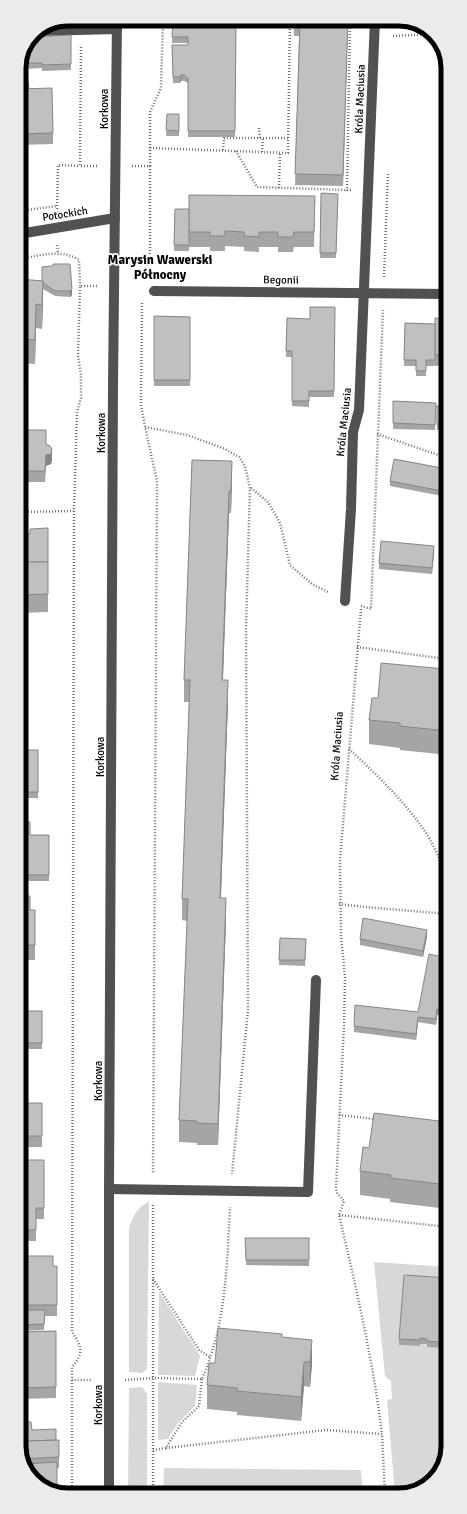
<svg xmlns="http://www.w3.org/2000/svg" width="467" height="1514" font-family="Signika,sans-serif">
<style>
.green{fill:#d8d8d8}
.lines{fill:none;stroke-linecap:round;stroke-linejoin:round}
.path{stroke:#737373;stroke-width:2.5;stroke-dasharray:1 2;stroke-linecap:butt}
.minor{stroke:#515151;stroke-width:10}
.wall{fill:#a5a5a5}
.shaded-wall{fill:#868686}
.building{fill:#c0c0c0;stroke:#868686}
.labels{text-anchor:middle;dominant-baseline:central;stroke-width:3.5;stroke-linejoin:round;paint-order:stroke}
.street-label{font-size:11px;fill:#000;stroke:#fff}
.quarter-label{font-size:13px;font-weight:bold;fill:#000;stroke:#fff}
.rim{fill:none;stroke:#000;stroke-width:5}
</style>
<rect width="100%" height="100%" fill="#fff"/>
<!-- green -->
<g class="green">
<path d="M149,1202L147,1369L142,1373L129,1372V1228C133,1216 137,1207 149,1202Z"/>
<polygon points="374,1262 448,1267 448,1447 436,1478 409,1494 395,1494 387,1400 392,1399 391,1381 385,1376"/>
<polygon points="159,1292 200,1356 195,1376 158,1375"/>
<polygon points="158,1382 197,1385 195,1406 178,1423 168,1439 158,1440"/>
<polygon points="142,1387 147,1394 147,1495 128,1495 129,1388"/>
<polygon points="164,1468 361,1470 363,1494 163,1495"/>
</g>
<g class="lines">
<!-- path -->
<g class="path">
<polyline points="350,19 347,190 352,190"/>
<polyline points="393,36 433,34"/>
<polyline points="81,47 80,166 99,166"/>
<polyline points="259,128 260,138"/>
<polyline points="150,148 288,153 290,19"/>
<polyline points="223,150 224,138 288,138"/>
<polyline points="236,151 257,187 347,190"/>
<polyline points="262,152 263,138"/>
<polyline points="132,166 150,166 150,252 145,276"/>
<polyline points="150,166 150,112 161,88 163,19"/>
<polyline points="279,188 280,152"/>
<polyline points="19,211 57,206"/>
<polyline points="57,212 58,165 80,166"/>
<polyline points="57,245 58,253"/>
<path d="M19,259C39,256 61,248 79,260L80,286"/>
<polyline points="384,277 388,172"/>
<polyline points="142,303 141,404 145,427 157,481 153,1174"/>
<polyline points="145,427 187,435 225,449 239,457 245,466 250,488 246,626 248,1010 232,1174"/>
<polyline points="377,434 447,458"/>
<polyline points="251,488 268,502 280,523 290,565 312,584 328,592"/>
<path d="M74,511L72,1332C82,1347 84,1353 72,1367V1380H92"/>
<polyline points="19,512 74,511 77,412 81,398 81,375 78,356 80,286 97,286"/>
<polyline points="361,606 371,609 383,310"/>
<path d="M361,609L340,860L341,936L345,977L344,1025L336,1188L337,1193L344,1201L339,1215C356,1287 373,1360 382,1434"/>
<polyline points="357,647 447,659"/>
<path d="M349,749C375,773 405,802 424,830C434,844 440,862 448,877"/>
<polyline points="339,904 365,907 448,914"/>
<polyline points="339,1115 375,1119"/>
<polyline points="153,1205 153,1495"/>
<polyline points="339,1215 448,1227"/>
<polyline points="153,1279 199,1350 211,1358"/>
<path d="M125,1380L152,1378L202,1379C226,1325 227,1265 230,1207"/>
<polyline points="445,1394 447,1449"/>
<polyline points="166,1448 326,1430 382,1434 385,1494"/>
<polyline points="153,1450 166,1448 182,1422 199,1406 202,1379"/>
<polyline points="72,1495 72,1380"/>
</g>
<!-- minor -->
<g class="minor">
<polyline points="37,31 117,29"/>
<polyline points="19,234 115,218"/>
<polyline points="154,291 447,294"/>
<polyline points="345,601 351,509 353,432 359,410 375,19"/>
<polyline points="109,1189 308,1192 316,980"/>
<polyline points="109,1495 109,1189 113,384 117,19"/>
</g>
</g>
<!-- wall -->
<g class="wall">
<polygon points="173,19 236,19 235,137 188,137 188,83 184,81 181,81 180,83 173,83 172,45 188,45 188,43 172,43"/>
<polygon points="294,19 348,19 343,186 295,185 299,36 294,36"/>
<polygon points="71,35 71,70 42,71 42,68 24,69 24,63 20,63 32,37"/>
<polygon points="19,75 29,89 53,133 53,144 19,145"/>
<polygon points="167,114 179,114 179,136 166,136"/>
<polygon points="321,193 338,194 336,258 320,258"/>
<polygon points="315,196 314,247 294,247 293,252 278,252 278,247 259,247 259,252 244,251 244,247 225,246 225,251 210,251 210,247 189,247 189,251 174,251 175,209 189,209"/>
<polygon points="70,264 72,295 70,297 55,296 43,289 42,329 36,328 35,364 19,363 19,279 42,281"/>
<polygon points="335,307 334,397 309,397 309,407 292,406 292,357 286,357 287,318 310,319"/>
<polygon points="154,316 190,317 190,386 154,386"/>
<polygon points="447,319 447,366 426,366 426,376 416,376 416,366 404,366 405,323 435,324"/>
<polygon points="393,401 436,403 435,430 393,429"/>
<rect x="437" y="406" width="10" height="24"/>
<polygon points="19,424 25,432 46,444 52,460 51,464 46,466 45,482 26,482 26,476 19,476"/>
<polygon points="192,460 232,483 231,513 229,513 223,680 228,702 221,898 226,920 218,1145 197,1145 197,1143 179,1142 179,1120 187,921 182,920 182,899 189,702 184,702 184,680"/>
<polygon points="447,475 442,496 390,486 390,481"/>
<polygon points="447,510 447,553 441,552 441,546"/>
<polygon points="48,528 48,612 19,613 19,534 30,534"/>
<polygon points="434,552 432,574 379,569 379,563"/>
<polygon points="445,672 447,672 448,755 400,750 400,748 369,744 369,720 378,698"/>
<rect x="20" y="750" width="18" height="48"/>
<polygon points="20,822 30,835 49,835 49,881 20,881"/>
<polygon points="20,896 30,910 35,910 35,960 24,960 24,966 20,967"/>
<polygon points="427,936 423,957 360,945 360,939"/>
<polygon points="280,938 306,939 305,966 279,965"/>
<polygon points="448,958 448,982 441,1016 437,1015 436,1025 418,1022 416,1040 354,1032 354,1026 418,1012"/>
<rect x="20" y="1011" width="22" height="38"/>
<polygon points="20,1103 42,1103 42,1147 25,1147 25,1144 20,1144"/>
<polygon points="439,1124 448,1125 448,1209 390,1202 390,1199 360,1195 360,1171 369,1148"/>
<polygon points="20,1160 44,1160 44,1219 36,1219 36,1241 20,1241"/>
<polygon points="245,1238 309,1238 309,1266 246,1265"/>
<polygon points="20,1256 53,1266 57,1266 57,1316 45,1316 44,1330 20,1331"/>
<polygon points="448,1278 448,1348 427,1347 427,1344 420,1344 420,1346 399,1345 399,1339"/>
<polygon points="56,1331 56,1398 20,1399 20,1332"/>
<polygon points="282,1337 312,1364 310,1387 304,1386 301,1421 237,1415 237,1412 207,1409 207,1385 215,1363"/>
<polygon points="32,1430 56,1440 59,1440 59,1468 57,1468 57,1492 35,1483 20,1456"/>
</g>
<!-- shaded-wall -->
<g class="shaded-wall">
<polygon points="348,19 343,186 343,175"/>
<polygon points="181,75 181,81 180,83 180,77"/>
<polygon points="43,281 43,305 42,329 42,305"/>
<polygon points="72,289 72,295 70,297 70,291"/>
<polygon points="36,304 36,328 35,364 35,340"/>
<polygon points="52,449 52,460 51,464 46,466 45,482 46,455"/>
<polygon points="232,461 232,483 231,513 231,491"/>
<polygon points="447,469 447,475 442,496 442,491"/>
<polygon points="229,491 229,513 222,701 222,680"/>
<polygon points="434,546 434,552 432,574 432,568"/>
<polygon points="228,680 228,702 220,920 220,898"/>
<polygon points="226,898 226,920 218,1145 218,1124"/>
<polygon points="427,930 427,936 423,957 423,951"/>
<polygon points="448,976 448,982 441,1016 441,1010"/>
<polygon points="437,1009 437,1015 436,1025 436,1019"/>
<polygon points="418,1017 418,1022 416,1040 416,1034"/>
<polygon points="312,1340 312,1364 310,1387 310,1362"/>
<polygon points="304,1362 304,1386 301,1421 301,1397"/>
</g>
<!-- building -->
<g class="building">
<polygon points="173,19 236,19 235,131 188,131 188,78 184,75 181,75 180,77 173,77 172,45 188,45 188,37 172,37"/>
<polygon points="294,19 348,19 343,175 295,174 300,25 294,25"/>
<polygon points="71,35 71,64 42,65 42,63 24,63 24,57 22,57 32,37"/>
<polygon points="19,75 27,75 29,89 19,89"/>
<polygon points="52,88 53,133 19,134 19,89"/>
<polygon points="167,114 179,114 179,131 166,130"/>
<polygon points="321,193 338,194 336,253 320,253"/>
<polygon points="189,195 315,196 314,232 294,232 293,237 278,237 278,232 259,232 259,237 244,236 244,232 225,231 225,236 210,236 210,232 189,232"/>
<polygon points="175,209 189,209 189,245 174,245"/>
<polygon points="53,264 70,264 72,289 70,291 55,291 43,283 43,281 42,281 42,267 53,266"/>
<polygon points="19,279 43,281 42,305 36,304 35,340 19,339"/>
<polygon points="310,307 335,307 334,391 309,391 309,401 292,401 292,351 286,351 287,318 310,319"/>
<polygon points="154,316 190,317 190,380 154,380"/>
<polygon points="435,318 447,319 447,355 435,355"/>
<polygon points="405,323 435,324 435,360 426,360 426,371 416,371 416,360 404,360"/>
<polygon points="393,401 436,403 435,425 393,423"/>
<rect x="437" y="406" width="10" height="18"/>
<polygon points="19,424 24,424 25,432 26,430 46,430 46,444 50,446 52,449 51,454 46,455 45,471 26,471 26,465 19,465"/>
<polygon points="394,459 447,469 442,491 390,481"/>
<polygon points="192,460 232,461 231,491 229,491 222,680 228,680 220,898 226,898 218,1124 197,1123 197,1121 179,1120 188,899 182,899 190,680 184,680"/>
<polygon points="447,510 447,547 441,546"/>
<polygon points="48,528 48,562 19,562 19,534 30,534 30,529"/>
<polygon points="381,541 434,546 432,568 379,563"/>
<polygon points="19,562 48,562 48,594 19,595"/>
<polygon points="381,663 445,669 445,672 447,672 447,731 400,726 400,723 369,720 372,698 378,698"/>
<rect x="20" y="750" width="18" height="42"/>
<polygon points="20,822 30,822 30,835 49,835 49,875 20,875"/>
<polygon points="20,896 30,896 30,910 35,910 35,945 24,945 24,951 20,952"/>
<polygon points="363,918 427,930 423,951 360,939"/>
<polygon points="280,938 306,939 305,960 279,960"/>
<polygon points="429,954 448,958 448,976 441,1010 437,1009 436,1019 418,1017 416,1034 354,1026 355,1005 418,1012"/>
<rect x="20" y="1011" width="22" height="32"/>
<polygon points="20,1103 42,1103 42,1136 25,1136 25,1133 20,1133"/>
<polygon points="374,1113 439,1121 438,1124 448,1125 448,1185 390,1178 391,1175 360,1171 363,1147 369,1148"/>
<polygon points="20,1160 44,1160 44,1208 36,1208 36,1230 20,1230"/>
<polygon points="245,1238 309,1238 309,1260 246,1260"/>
<polygon points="20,1256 53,1256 53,1266 57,1266 57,1305 20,1305"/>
<polygon points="404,1275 448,1278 448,1343 427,1341 427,1339 420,1338 420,1340 399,1339"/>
<polygon points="20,1310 45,1310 44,1324 20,1325"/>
<polygon points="218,1328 282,1334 282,1337 312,1340 310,1362 304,1362 301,1397 237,1391 237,1388 207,1385 209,1363 215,1363"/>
<polygon points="56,1331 56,1387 20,1388 20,1332"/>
<polygon points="20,1422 31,1422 32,1430 56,1429 56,1440 27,1441 26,1433 20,1433"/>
<polygon points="20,1433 26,1433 27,1441 59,1440 59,1457 21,1459 20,1456"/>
<polygon points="57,1462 57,1491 56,1491 35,1483 24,1464"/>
</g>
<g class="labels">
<!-- street labels -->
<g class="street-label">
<text transform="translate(360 99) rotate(-88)">Króla Maciusia</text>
<text transform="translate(104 109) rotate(-90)">Korkowa</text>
<text transform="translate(65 214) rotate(-9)">Potockich</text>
<text transform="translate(281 280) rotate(1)">Begonii</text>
<text transform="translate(344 422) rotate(-84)">Króla Maciusia</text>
<text transform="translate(101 433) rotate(-90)">Korkowa</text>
<text transform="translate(337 746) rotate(-86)">Króla Maciusia</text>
<text transform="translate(100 757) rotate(-90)">Korkowa</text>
<text transform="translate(98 1081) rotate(-90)">Korkowa</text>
<text transform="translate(98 1405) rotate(-90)">Korkowa</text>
</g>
<!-- quarter labels -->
<g class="quarter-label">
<text x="160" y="260">Marysin Wawerski<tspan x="160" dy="15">Północny</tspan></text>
</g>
</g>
<!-- crop -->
<path d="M0 0H467V1514H0ZM68 26H399A42 42 0 0 1 441 68V1446A42 42 0 0 1 399 1488H68A42 42 0 0 1 26 1446V68A42 42 0 0 1 68 26Z" fill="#ebebeb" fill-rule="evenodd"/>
<path class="rim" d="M68 26H399A42 42 0 0 1 441 68V1446A42 42 0 0 1 399 1488H68A42 42 0 0 1 26 1446V68A42 42 0 0 1 68 26Z"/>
</svg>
